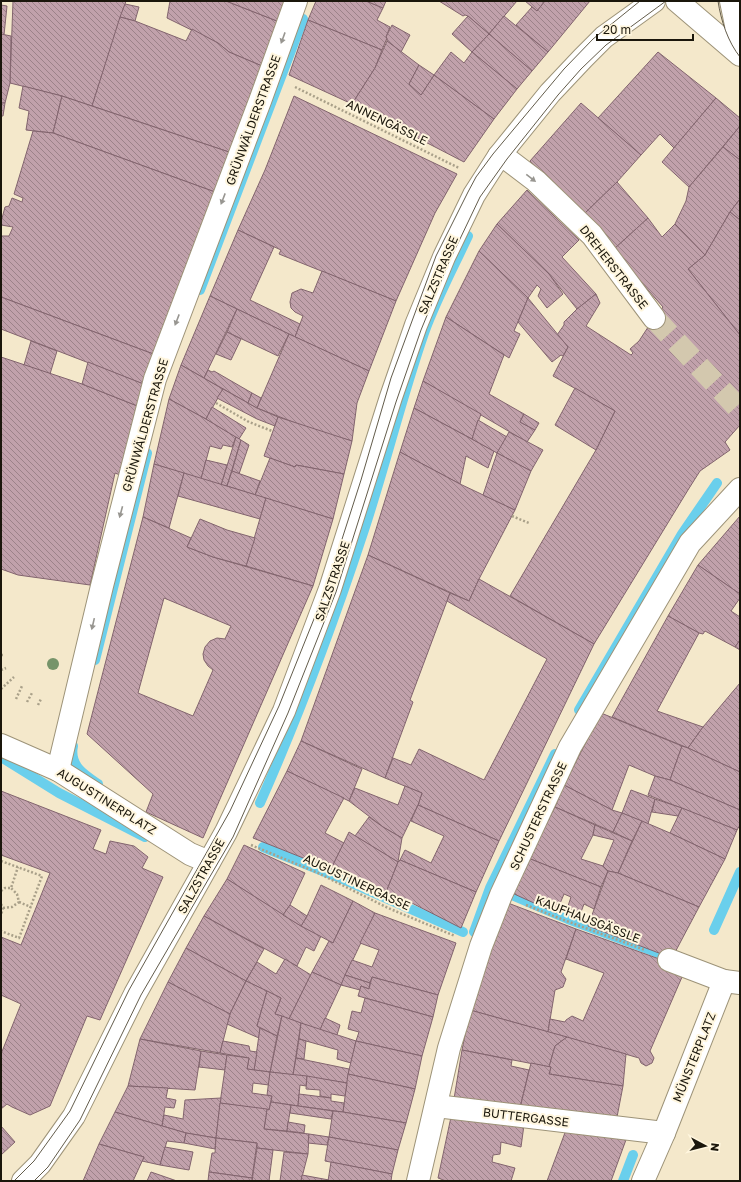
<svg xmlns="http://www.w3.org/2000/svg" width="741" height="1182" font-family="'Golos Text',sans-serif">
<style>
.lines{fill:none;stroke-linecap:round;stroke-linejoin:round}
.stream{stroke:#6acfec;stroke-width:10}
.building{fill:url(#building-back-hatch);stroke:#82646e;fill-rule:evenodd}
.pedestrian-tunnel{stroke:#d3c8ae;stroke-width:22;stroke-dasharray:22 11;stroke-linecap:butt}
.pedestrian-casing{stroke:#9d9378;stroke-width:24}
.path{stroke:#a9a089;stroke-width:2.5;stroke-dasharray:2 2;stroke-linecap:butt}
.pedestrian{stroke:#fff;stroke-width:22}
.tram{stroke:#635c4b;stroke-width:1}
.tree{fill:#76946a}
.oneway{fill:#989691}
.labels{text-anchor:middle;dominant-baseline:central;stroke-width:4;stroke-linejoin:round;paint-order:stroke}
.street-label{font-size:12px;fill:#1a160b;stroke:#fff6de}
</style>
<defs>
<pattern id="building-back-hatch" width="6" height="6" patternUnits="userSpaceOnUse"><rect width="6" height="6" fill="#c1a1ab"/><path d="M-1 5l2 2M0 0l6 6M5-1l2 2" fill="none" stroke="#9c8289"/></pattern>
</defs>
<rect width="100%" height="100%" fill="#f4e8cb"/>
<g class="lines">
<!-- stream -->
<g class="stream">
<polyline points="200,290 303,19"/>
<polyline points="95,660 147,453"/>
<polyline points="579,710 682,534 717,483"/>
<path d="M73,746C69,765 83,774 98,784"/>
<polyline points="1,757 59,793 145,837"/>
<path d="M260,803C299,715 333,624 363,533C385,467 401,399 424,333C436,300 453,268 468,236"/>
<polyline points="263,847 338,877 463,932"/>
<polyline points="514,896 568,919 672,958"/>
<polyline points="714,930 740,872"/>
<polyline points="474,932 490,888 555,754"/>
<polyline points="623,1181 633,1155"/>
</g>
</g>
<!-- building -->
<g class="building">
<polygon points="13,1 126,1 92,106 62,96 10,83"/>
<polygon points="170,1 226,1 277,21 262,66 229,52 218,43 167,18"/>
<polygon points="226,1 286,1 277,21"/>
<polygon points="316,1 366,1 383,8 377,20 390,27 386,37 387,38 382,50 308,20"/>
<polygon points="366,1 386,1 383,8"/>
<polygon points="439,1 517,1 489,34 468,16 465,15 463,16"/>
<polygon points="525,1 545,1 537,11"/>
<polygon points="545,1 590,1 548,52 516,25 532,7 537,11"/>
<polygon points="125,4 139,7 135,21 120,17"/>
<polygon points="1,5 7,6 4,35 1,34"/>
<polygon points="468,16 489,34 472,52 452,34"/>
<polygon points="504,16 548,52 532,71 489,34"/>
<polygon points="120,17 135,21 186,41 192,29 218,43 229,52 262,66 229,152 92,106"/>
<polygon points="308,20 382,50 375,68 352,104 289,75"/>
<polygon points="392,25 410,35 401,52 387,41 387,38 386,37"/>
<polygon points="1,34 11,36 10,83 5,103 1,103"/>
<polygon points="489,34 532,71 517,89 472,52"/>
<polygon points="387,41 419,65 409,84 421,95 434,75 494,119 464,162 352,104 375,68"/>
<polygon points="451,52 464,63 472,52 517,89 494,119 434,75"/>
<polygon points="658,52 716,98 674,148 660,134 641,155 598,118"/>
<polygon points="419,65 434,75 421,95 409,84"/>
<polygon points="23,86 62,96 53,133 26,130 29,111 19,108"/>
<polygon points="62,96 229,152 215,192 53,133"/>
<polygon points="294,96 457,174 435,213 396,301 279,254 281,250 238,230 265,170"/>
<polygon points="716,98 740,118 740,126 689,187 662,162"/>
<polygon points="1,103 5,103 3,116 1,116"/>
<polygon points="581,103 641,155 617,182 582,216 530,161"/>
<polygon points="740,126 740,160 723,147"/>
<polygon points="33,131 53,133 215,192 156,355 1,297 1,236 9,236 13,227 1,225 1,222 5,207 9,206 12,198 22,202 23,198 14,194"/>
<polygon points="723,147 740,160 740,199 730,212 705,255 675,224 686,201 689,187"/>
<polygon points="617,182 648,218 613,250 582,216"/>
<polygon points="527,190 579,240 562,257 596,294 577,309 549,274 497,224"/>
<polygon points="740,199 740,220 730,212"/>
<polygon points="730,212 740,220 740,335 688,269 705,255"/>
<polygon points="648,218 662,237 675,224 705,255 688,269 740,335 740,425 725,442 730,450 700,471 688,490 594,644 510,596 596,450 615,411 553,376 568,347 557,335 564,325 564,322 577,309 596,294 600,303 586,326 631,355 633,353 630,349 639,341 654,318 663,307 613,250"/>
<polygon points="497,224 549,274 563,294 547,308 538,296 541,289 537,285 528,298 479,251"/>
<polygon points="238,230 274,247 250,300 300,324 295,337 210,296"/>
<polygon points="479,251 528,298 514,331 520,334 509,358 446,317"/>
<polygon points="322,271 396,301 369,371 295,337 303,316 295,312 291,308 290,302 292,293 301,289 313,293"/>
<polygon points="210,296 237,309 204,378 181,365"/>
<polygon points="1,297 156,355 146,385 1,329"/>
<polygon points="528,298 568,347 563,356 561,355 552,362 518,322"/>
<polygon points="237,309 289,334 278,356 227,332"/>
<polygon points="446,317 504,355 489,394 524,414 520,422 535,430 527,442 423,381"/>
<polygon points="227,332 241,339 231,360 216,354"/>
<polygon points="289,334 369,371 357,403 352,441 316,431 257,408"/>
<polygon points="31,341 57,351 50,374 24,365"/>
<polygon points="1,357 82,384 140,407 120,475 115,473 90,585 18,575 1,569"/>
<polygon points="88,362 146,385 140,407 82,384"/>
<polygon points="181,365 223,389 206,419 169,399"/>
<polygon points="208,370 212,372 214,371 252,393 248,403 204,378"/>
<polygon points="423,381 481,414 472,439 414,408"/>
<polygon points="575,388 615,411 596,450 555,425"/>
<polygon points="223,389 257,408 278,417 275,426 257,419 217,398"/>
<polygon points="252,393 261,398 257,408 248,403"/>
<polygon points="169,399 215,424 216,425 236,437 232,447 223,445 221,449 210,446 201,479 154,464"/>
<polygon points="212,407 246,428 239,439 206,419"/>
<polygon points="414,408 494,451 488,468 466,456 460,484 400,452"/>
<polygon points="524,414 539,423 535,430 520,422"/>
<polygon points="278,417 352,441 344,474 296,465 295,467 264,456"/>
<polygon points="478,420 507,437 497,453 472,439"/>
<polygon points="509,432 543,450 531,471 497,453"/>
<polygon points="236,437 241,440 227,486 221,485"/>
<polygon points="241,440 249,445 239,474 232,471"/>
<polygon points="400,452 460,484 515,510 479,579 469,601 368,555"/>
<polygon points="497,453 531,471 515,510 483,495"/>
<polygon points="270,458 295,467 296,465 344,474 333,519 255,495"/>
<polygon points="206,460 227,465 221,485 201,479"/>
<polygon points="154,464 184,473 169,528 143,517"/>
<polygon points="232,471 260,481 255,495 227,486"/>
<polygon points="184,473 266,498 260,519 178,496"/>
<polygon points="266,498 333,519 313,586 246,566"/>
<polygon points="740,516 740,594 698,565"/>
<path d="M143,517L191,538L187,547L213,557L313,586L203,838L146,812L153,794L87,734ZM164,598L231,626L225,639L217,638L210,641L205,647L203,654L204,660L208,666L213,670L193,716L138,693Z"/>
<polygon points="200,519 227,530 255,538 246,566 213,557 187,547"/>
<polygon points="368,555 450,593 410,700 413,702 385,778 301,741"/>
<polygon points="698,565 740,594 740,598 731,611 740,617 740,640 735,647 705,631 703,634 699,633 668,616"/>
<polygon points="479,579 594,644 499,841 418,805 422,793 385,778 393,758 411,765 419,749 484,780 547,659 447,601 450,593 469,601"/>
<polygon points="668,616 699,633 657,711 703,727 688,748 612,717"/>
<polygon points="740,640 740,650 735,647"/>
<polygon points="740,683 740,772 688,748 703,727"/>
<polygon points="601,713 682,746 670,780 655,776 629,765 612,810 564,785"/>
<polygon points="301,741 362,769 349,801 287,771"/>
<polygon points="682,746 688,748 740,772 740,810 670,780"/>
<polygon points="287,771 344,798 325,833 344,843 331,869 253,838"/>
<polygon points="655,776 670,780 740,810 740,825 737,830 648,795"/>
<polygon points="564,785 612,810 622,813 613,832 555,807"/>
<polygon points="405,786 422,793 418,805 402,838 383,827 349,801 355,788 398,805"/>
<polygon points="631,790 655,799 648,824 622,813"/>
<polygon points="1,791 101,830 93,849 106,854 110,841 134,846 148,857 142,868 163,877 100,1020 87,1016 50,1106 30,1115 12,1107 7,1104 1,1109 1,1054 21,1004 1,995 1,937 21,945 50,873 1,855"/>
<polygon points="655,799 682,808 678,816 652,812"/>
<polygon points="418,805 499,841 476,892 400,860 405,850 431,863 444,836 411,821"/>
<polygon points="555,807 595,825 593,835 581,859 603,866 608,871 601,887 528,858"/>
<polygon points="682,808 737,830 725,859 670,833"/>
<polygon points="622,813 642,821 632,841 613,832"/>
<polygon points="369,817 383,827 402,838 398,862 355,836"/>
<polygon points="642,821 670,833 725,859 699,907 618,873"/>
<polygon points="595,825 632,841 618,873 608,871 603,866 614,840 593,835"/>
<polygon points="349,832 398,862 385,895 331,869"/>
<polygon points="244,845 305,873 290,905 283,915 227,879"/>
<polygon points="528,858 601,887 594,909 584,904 581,912 567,909 571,897 564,894 556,913 512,893"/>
<polygon points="400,860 476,892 461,928 402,898 401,902 385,895 398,862"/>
<polygon points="608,871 618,873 699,907 672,958 588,926"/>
<polygon points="227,879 301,926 321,936 314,951 306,947 297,966 204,916"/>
<polygon points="321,885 353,901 333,943 301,926 307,916"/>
<polygon points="353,901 375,913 341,985 312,972 329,941 333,943"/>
<polygon points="508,903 576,929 561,972 566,979 563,987 555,990 548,1032 470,1010"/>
<polygon points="290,905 307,916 301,926 283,915"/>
<polygon points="375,913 456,943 438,995 372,977 370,983 345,975 352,960 372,967 379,950 360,943"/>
<polygon points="204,916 264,949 246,981 186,948"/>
<polygon points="576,929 676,965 686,975 682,977 650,1051 654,1058 652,1063 646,1066 641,1063 639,1058 548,1032 550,1019 565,1022 566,1020 572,1016 583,1021 604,973 566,959"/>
<polygon points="186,948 246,981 230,1014 168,982"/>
<polygon points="285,959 311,975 289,1019 275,1014 281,998 246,981 257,962 276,974"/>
<polygon points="312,972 341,985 320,1030 289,1019"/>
<polygon points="345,975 370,983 369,989 361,986 360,990 341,985"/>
<polygon points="372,977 438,995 433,1017 358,996 361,986 369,989"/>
<polygon points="246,981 267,991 257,1026 260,1028 259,1038 227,1024 230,1014"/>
<polygon points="168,982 230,1014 220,1053 140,1039"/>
<polygon points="267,991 281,998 275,1014 282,1016 277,1036 257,1026"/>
<polygon points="365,998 433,1017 422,1056 356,1041 359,1032 348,1029 352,1011 361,1013"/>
<polygon points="470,1010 567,1037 555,1046 549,1067 462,1050"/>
<polygon points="282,1016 301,1023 293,1075 270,1072"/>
<polygon points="325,1018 340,1025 337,1035 320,1030"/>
<polygon points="301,1023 356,1041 351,1063 337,1059 338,1050 299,1039"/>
<polygon points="260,1028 277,1036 270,1072 254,1070"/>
<polygon points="567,1037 626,1054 623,1086 549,1074 551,1067 549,1067 555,1046"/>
<polygon points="140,1039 201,1051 195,1090 128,1086"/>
<polygon points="299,1039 306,1041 304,1059 296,1058"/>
<polygon points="223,1041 249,1046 250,1051 257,1052 254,1070 247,1069 249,1058 220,1053"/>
<polygon points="356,1041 422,1056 415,1089 348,1074"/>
<polygon points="462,1050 512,1060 511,1066 529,1070 520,1108 454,1099"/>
<polygon points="201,1051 227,1055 225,1070 199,1067"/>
<polygon points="227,1055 249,1058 247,1069 270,1072 269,1085 253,1083 252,1093 272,1096 269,1110 220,1103"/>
<polygon points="296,1058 349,1069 347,1083 293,1075"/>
<polygon points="531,1063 551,1067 549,1074 623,1086 617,1117 520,1108"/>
<polygon points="270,1072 307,1076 306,1086 300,1085 298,1106 271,1102 272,1096 267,1095"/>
<polygon points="348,1074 415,1089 406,1123 343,1112"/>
<polygon points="307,1076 347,1083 345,1096 331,1094 331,1098 320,1096 320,1090 306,1089"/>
<polygon points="128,1086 168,1088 166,1098 176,1100 174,1108 165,1107 162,1126 115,1112"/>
<polygon points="299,1094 331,1098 331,1101 344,1103 343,1112 298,1106"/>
<polygon points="221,1098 216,1138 186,1133 162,1126 164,1115 183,1119 185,1100"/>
<polygon points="271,1102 291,1105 287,1131 264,1129 267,1109 269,1110"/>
<polygon points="220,1103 267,1109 264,1129 309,1134 308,1154 257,1148 257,1143 216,1138"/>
<polygon points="291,1105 333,1111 331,1119 290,1113"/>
<polygon points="333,1111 343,1112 406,1123 398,1150 329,1137"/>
<polygon points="115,1112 186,1133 184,1143 167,1141 160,1165 142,1161 144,1157 99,1144"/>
<polygon points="451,1117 524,1125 521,1147 501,1142 500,1154 493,1155 492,1162 515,1168 511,1181 446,1181 438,1178"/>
<polygon points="288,1122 305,1125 304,1133 287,1131"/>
<polygon points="1,1126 15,1142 1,1155"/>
<polygon points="566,1130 627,1137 611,1181 547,1181"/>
<polygon points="186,1133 216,1138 215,1149 184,1143"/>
<polygon points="309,1134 329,1137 327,1145 308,1143"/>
<polygon points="329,1137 398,1150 392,1174 325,1161"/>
<polygon points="216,1138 257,1143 252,1178 209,1172 212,1153 215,1153"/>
<polygon points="99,1144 144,1157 133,1181 83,1181"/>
<polygon points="165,1147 193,1152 189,1170 160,1165"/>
<polygon points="257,1148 273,1150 269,1181 252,1181"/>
<polygon points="284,1152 308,1154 301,1181 280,1181"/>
<polygon points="331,1162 392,1174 391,1181 328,1181"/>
<polygon points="151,1172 177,1181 147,1181"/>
<polygon points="209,1172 252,1178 252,1181 208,1181"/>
<polygon points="302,1175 329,1180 328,1181 301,1181"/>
</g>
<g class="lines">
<!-- pedestrian-tunnel -->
<polyline class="pedestrian-tunnel" points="654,318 740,410"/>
<defs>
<g id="pedestrian">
<polyline points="677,1 740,55"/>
<polyline points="731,1 736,25 740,36"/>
<polyline points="499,156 507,159 536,181 592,235 654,318"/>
<polyline points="1,745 58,770 190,854 209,862"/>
<polyline points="58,770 102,586 155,379 260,101 296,1"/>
<polyline points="669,960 724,981 740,983"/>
<polyline points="436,1106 664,1133"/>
<polyline points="23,1181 40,1164 74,1116 135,994 226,832 284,711 330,589 391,397 416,325 444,257 474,195 499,156 550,93 583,58 604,37 654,1"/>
<polyline points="418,1181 449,1048 481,946 501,895 570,747 690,543 740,489"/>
<polyline points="643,1181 664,1133 724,981"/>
</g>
</defs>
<!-- pedestrian casing -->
<use href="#pedestrian" class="pedestrian-casing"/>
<!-- path -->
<g class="path">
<polyline points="295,87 459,168"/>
<polyline points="216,403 249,422 272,431"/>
<polyline points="512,516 529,523"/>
<polyline points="1,655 3,655"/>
<polyline points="1,670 6,668"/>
<polyline points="1,689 14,677"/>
<polyline points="16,699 22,686"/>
<polyline points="27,702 32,693"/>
<polyline points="38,705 41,699"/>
<polyline points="251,845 318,873 388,908 455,936"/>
<polyline points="1,861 42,876 19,938 1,931"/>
<polyline points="1,891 5,888 11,888 18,867"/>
<polyline points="19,902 31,907"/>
<polyline points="1,904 3,908 1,915"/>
<path d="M526,905C565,921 605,935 645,950"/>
<polyline points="3,908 12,907 19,902 17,894 11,888"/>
</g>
<!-- pedestrian -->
<use href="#pedestrian" class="pedestrian"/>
<!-- tram -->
<g class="tram">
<path d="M718,1C721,21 728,42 740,57"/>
<polyline points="14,1181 34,1161 70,1111 129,990 230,811 279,706 326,589 361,480 391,378 436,256 468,192 476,177 493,154 564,69 593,39 640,1"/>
<polyline points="34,1181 48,1167 80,1120 141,995 233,837 288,713 336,592 396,402 421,330 449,262 480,197 507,159 558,95 581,69 606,45 666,1"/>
</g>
</g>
<!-- trees -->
<circle class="tree" cx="53" cy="664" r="6"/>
<!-- one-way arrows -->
<defs><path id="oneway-solid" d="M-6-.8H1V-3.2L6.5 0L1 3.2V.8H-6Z"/></defs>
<g class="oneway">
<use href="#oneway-solid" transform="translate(283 38) rotate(110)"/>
<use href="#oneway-solid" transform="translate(531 178) rotate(38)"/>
<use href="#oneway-solid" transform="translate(223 199) rotate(111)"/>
<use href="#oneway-solid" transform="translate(177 320) rotate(111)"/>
<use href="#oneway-solid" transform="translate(121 512) rotate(105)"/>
<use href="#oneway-solid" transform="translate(93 624) rotate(103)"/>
</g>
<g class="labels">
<!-- street labels -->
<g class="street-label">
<text transform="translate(253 120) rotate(-70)">GRÜNWÄLDERSTRASSE</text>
<text transform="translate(387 122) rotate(26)">ANNENGÄSSLE</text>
<text transform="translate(614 267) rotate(52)">DREHERSTRASSE</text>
<text transform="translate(438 275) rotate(-67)">SALZSTRASSE</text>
<text transform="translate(145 425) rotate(-74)">GRÜNWÄLDERSTRASSE</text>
<text transform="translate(332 581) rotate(-71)">SALZSTRASSE</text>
<text transform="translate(107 801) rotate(32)">AUGUSTINERPLATZ</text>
<text transform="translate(538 816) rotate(-65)">SCHUSTERSTRASSE</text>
<text transform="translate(201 876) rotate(-61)">SALZSTRASSE</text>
<text transform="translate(357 882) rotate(25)">AUGUSTINERGASSE</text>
<text transform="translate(588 919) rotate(21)">KAUFHAUSGÄSSLE</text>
<text transform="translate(694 1057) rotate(-68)">MÜNSTERPLATZ</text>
<text transform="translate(526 1117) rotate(7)">BUTTERGASSE</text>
</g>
</g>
<!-- border -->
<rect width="741" height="1182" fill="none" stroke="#1a160b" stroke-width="4"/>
<!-- north arrow -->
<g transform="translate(705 1146) rotate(97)" stroke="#fff6de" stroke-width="3" paint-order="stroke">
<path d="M0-3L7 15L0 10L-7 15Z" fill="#1a160b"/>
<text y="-6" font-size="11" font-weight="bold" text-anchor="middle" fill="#1a160b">N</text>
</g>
<!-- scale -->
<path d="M597 34v6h96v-6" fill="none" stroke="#1a160b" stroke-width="2"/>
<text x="603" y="34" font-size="12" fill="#1a160b" stroke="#fff6de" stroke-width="3" paint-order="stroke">20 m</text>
</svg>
